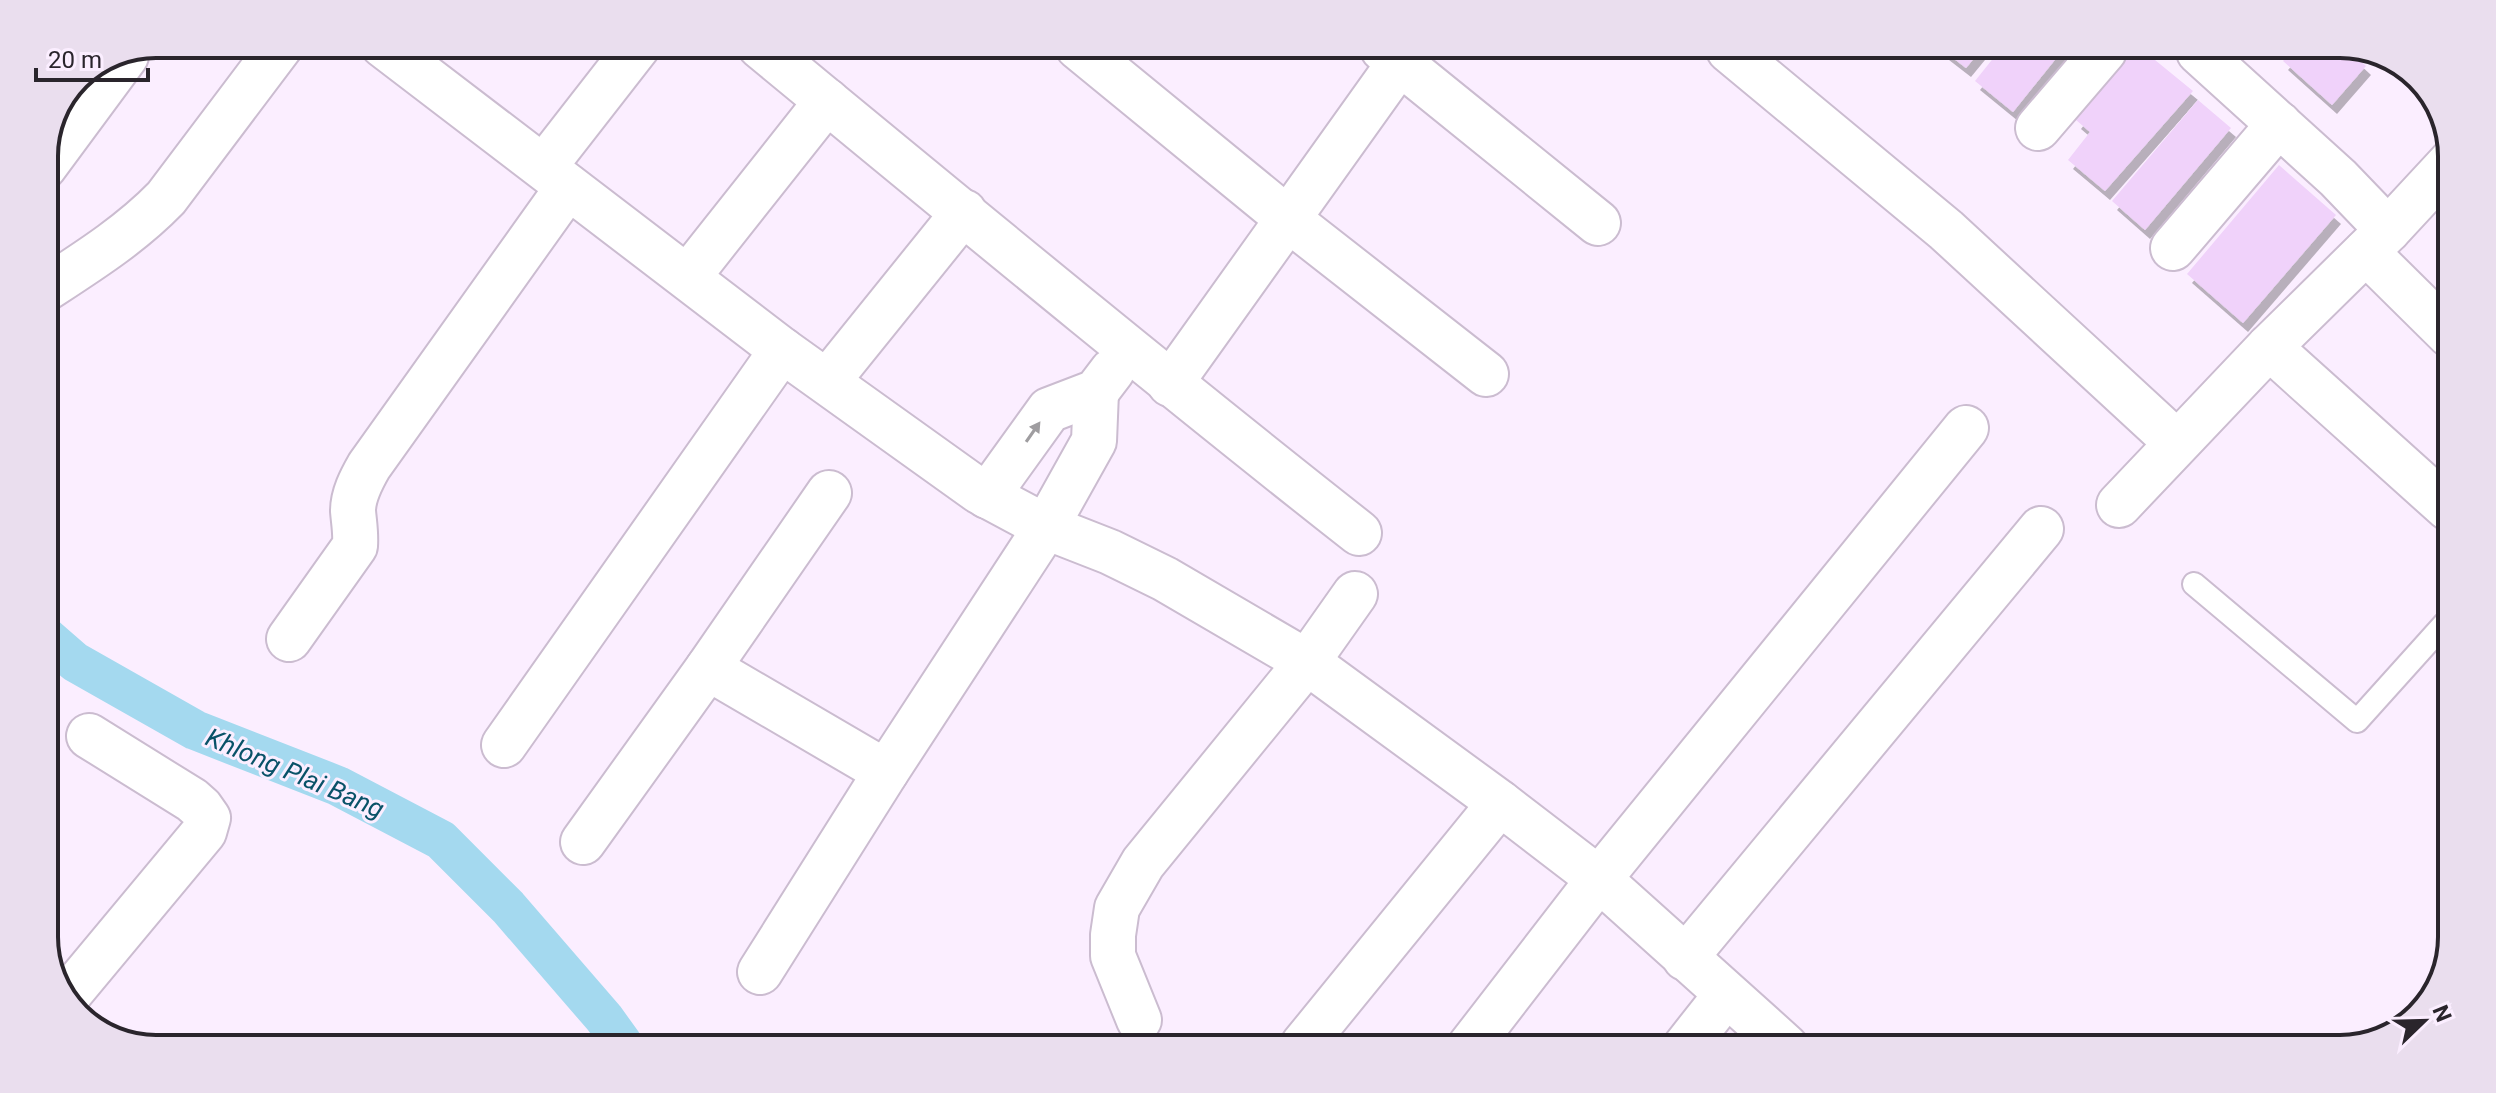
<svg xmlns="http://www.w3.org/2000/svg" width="2496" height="1093" font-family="Roboto,sans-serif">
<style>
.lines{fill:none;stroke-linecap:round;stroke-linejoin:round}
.canal{stroke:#a4d9ef;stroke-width:40}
.building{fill:#f0d2fa;filter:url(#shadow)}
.lane-casing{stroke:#cbbcd0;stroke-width:26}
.street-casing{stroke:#cbbcd0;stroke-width:48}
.lane{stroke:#fff;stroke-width:22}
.street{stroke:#fff;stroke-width:44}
.oneway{fill:#9f9da0}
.labels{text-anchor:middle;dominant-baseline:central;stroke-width:6;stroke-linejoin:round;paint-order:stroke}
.water-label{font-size:26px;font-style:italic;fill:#095268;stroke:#fbeeff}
.rim{fill:none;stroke:#2a252c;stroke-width:4}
</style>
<defs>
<filter id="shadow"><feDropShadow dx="5" dy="9" stdDeviation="0" flood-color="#0004"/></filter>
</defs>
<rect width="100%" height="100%" fill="#fbeeff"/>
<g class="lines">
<!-- canal -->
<polyline class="canal" points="44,635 75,662 195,730 338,786 441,840 508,907 604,1018 622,1043"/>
</g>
<!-- building -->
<g class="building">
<polygon points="1944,51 1980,51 1966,68"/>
<polygon points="1999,51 2062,51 2013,112 1975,81"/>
<polygon points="2130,51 2144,51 2193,91 2105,191 2068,160 2090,132 2076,120"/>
<polygon points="2291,52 2351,52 2366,66 2332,105 2283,61"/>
<polygon points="2375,52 2383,52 2429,88 2435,104 2433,106"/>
<polygon points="2198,100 2231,128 2145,230 2112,201"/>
<polygon points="2279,165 2336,215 2243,323 2187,274"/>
</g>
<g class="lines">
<defs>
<polyline id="lane" points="2194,584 2357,721 2447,621"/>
<g id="street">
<polyline points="383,45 782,350 979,491 1046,527 1110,552 1165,579 1307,662 1500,803 1599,879 1786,1047"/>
<path d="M760,46C959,210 1157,374 1359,533"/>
<polyline points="1078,47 1288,219 1486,374"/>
<polyline points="1383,49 1598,223"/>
<polyline points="1729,50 1946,230 2177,443"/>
<polyline points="2199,52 2338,178 2388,230"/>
<polyline points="2038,128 2104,51"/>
<polyline points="557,150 638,46"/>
<polyline points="44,167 126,56"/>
<polyline points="2173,248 2279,124"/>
<polyline points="2366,252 2450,335"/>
<polyline points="698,264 827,101"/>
<path d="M44,290C87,262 130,235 166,198L282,44"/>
<polyline points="2269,347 2448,508"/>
<polyline points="835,372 964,212"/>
<polyline points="1170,384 1400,62"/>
<polyline points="987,496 1049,410 1096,392 1112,371"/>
<polyline points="2119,505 2269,347 2388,230 2452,161"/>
<path d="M289,639L355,546C356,533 354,523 353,511C353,495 361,480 369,466L568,187"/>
<polyline points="708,668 886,772"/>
<polyline points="504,745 782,350"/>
<polyline points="583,842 708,668 829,493"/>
<polyline points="1685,958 2041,529"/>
<polyline points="760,972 886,772 1046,527 1094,441 1096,392"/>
<polyline points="65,999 204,832 208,818 201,808 192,800 89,736"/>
<polyline points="1139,1020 1113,956 1113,935 1117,908 1143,863 1307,662 1355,594"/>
<polyline points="1303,1045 1500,803"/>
<polyline points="1470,1046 1599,879 1966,428"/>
<polyline points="1685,1047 1726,995"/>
</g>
</defs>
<!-- lane casing -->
<use href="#lane" class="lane-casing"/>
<!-- street casing -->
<use href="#street" class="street-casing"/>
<!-- lane -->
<use href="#lane" class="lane"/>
<!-- street -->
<use href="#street" class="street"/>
</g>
<!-- one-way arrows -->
<defs><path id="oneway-solid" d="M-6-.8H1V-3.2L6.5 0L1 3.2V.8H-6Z" transform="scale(2)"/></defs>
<use class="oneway" href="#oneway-solid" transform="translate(1033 432) rotate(-55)"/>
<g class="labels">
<!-- water labels -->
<g class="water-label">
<text transform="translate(295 773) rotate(23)">Khlong Plai Bang</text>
</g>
</g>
<!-- crop -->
<path d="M0 0H2496V1093H0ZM156 58H2340A98 98 0 0 1 2438 156V937A98 98 0 0 1 2340 1035H156A98 98 0 0 1 58 937V156A98 98 0 0 1 156 58Z" fill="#eadeee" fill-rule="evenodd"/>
<path class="rim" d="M156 58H2340A98 98 0 0 1 2438 156V937A98 98 0 0 1 2340 1035H156A98 98 0 0 1 58 937V156A98 98 0 0 1 156 58Z"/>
<!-- north arrow -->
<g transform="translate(2424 1021) rotate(67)" stroke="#fbeeff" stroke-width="6" paint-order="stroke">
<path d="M0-6L14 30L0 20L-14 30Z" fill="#2a252c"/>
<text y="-12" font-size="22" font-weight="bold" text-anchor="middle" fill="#2a252c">N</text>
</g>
<!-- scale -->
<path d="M36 68v12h112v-12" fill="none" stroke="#2a252c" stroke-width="4"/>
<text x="48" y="68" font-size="24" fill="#2a252c" stroke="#fbeeff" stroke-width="6" paint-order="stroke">20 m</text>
</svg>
